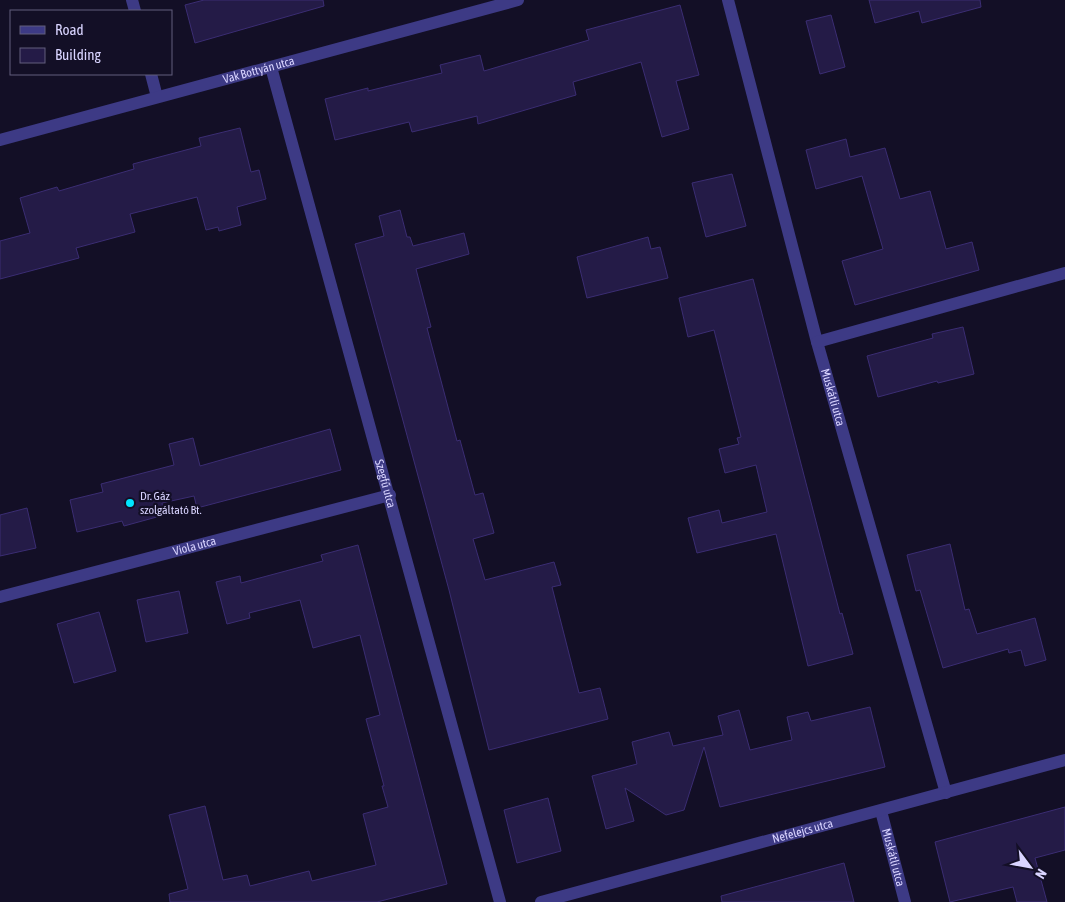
<svg xmlns="http://www.w3.org/2000/svg" width="1065" height="902" font-family="'Asap Condensed',sans-serif">
<style>
.building{fill:#241b47;stroke:#3b2d73}
.lines{fill:none;stroke-linecap:round;stroke-linejoin:round}
.minor{stroke:#3d3a85;stroke-width:12}
.poi-dot{fill:#00e5ff;stroke:#130f26;stroke-width:2}
.labels{text-anchor:middle;dominant-baseline:central;stroke-width:4.5;stroke-linejoin:round;paint-order:stroke}
.street-label{font-size:12px;fill:#d9d4ff;stroke:#130f26}
.poi-label{font-size:12px;fill:#d9d4ff;stroke:#130f26;text-anchor:start}
</style>
<rect width="100%" height="100%" fill="#130f26"/>
<!-- building -->
<g class="building">
<polygon points="204,0 323,0 324,6 195,43 185,5"/>
<polygon points="869,0 980,0 981,7 922,23 919,11 875,23"/>
<polygon points="680,5 699,75 676,81 689,129 662,137 641,62 573,82 576,95 478,124 477,116 412,132 409,122 335,140 325,99 368,88 368,91 442,73 440,65 480,55 484,71 589,40 586,30"/>
<polygon points="831,15 845,67 820,74 806,21"/>
<polygon points="240,128 251,172 259,170 266,199 237,207 241,225 219,231 218,227 206,230 197,197 130,214 135,232 76,248 79,258 0,279 0,241 30,233 20,198 57,187 59,191 134,169 133,164 201,146 199,138"/>
<polygon points="846,139 850,157 885,148 900,199 930,191 946,249 972,242 979,270 855,305 842,261 883,249 862,176 816,189 806,150"/>
<polygon points="732,174 746,226 706,237 692,183"/>
<polygon points="400,210 407,237 410,237 413,246 464,233 469,254 416,269 431,327 427,328 457,441 460,440 475,495 483,493 494,533 473,539 485,580 554,562 561,585 552,587 579,693 600,688 608,719 489,750 449,590 355,244 384,236 379,216"/>
<polygon points="648,237 651,249 660,247 668,278 587,298 577,257"/>
<polygon points="753,279 840,614 842,613 853,654 808,666 776,534 697,553 688,518 719,510 722,523 767,512 756,465 725,473 719,449 739,444 737,438 741,437 714,330 688,337 679,298"/>
<polygon points="963,327 974,374 938,383 937,381 878,397 867,356 933,338 932,334"/>
<polygon points="330,429 341,470 197,508 194,496 162,503 164,515 124,526 122,521 77,532 70,500 103,492 101,484 174,465 169,444 193,438 200,466"/>
<polygon points="27,508 36,548 0,556 0,515"/>
<polygon points="950,544 965,610 969,609 977,634 1035,618 1046,660 1025,666 1021,650 1009,653 1008,649 943,668 920,590 916,591 907,555"/>
<polygon points="358,545 447,884 377,902 170,902 169,894 188,889 169,815 205,806 223,880 247,875 250,886 309,871 312,881 376,865 363,814 388,807 382,786 384,786 366,719 380,715 360,635 313,648 300,600 249,613 250,618 227,624 216,582 240,576 241,583 323,561 321,555"/>
<polygon points="179,591 188,633 146,642 137,600"/>
<polygon points="99,612 116,671 74,683 57,624"/>
<polygon points="870,707 885,767 720,807 704,747 684,810 666,815 625,788 634,821 606,829 592,776 637,764 632,742 669,732 673,746 723,735 718,716 739,710 750,750 792,740 787,717 808,712 811,721"/>
<polygon points="548,798 561,851 517,863 504,810"/>
<polygon points="1065,807 1065,850 1035,858 1047,902 1017,902 1013,887 950,902 935,842"/>
<polygon points="844,863 854,902 722,902 721,896"/>
</g>
<g class="lines">
<!-- minor -->
<g class="minor">
<polyline points="132,0 135,11"/>
<path id="s1" d="M728,0L817,342L946,793"/>
<path id="s2" d="M271,67L500,902"/>
<polyline points="151,74 157,97"/>
<path id="s3" d="M0,140L518,0"/>
<polyline points="817,342 1065,273"/>
<path id="s4" d="M0,597L390,495"/>
<path id="s5" d="M881,811L905,902"/>
<path id="s6" d="M541,902L1065,760"/>
</g>
</g>
<!-- markers -->
<circle class="poi-dot" cx="130" cy="503" r="5"/>
<g class="labels">
<!-- street labels -->
<g class="street-label">
<text stroke="none"><textPath href="#s3" startOffset="268">Vak Bottyán utca</textPath></text>
<text stroke="none"><textPath href="#s1" startOffset="411">Muskátli utca</textPath></text>
<text stroke="none"><textPath href="#s2" startOffset="432">Szegfű utca</textPath></text>
<text stroke="none"><textPath href="#s4" startOffset="201">Viola utca</textPath></text>
<text stroke="none"><textPath href="#s6" startOffset="271">Nefelejcs utca</textPath></text>
<text stroke="none"><textPath href="#s5" startOffset="48">Muskátli utca</textPath></text>
</g>
<!-- poi labels -->
<g class="poi-label">
<text x="140" y="496">Dr. Gáz<tspan x="140" dy="14">szolgáltató Bt.</tspan></text>
</g>
</g>
<!-- legend -->
<rect x="10" y="10" width="162" height="65" fill="#130f26" stroke="#625e7d"/>
<rect x="20" y="26" width="25" height="8" fill="#3d3a85" stroke="#625e7d"/>
<text x="55" y="35" font-size="15" fill="#d9d4ff">Road</text>
<rect x="20" y="48" width="25" height="15" fill="#241b47" stroke="#625e7d"/>
<text x="55" y="60" font-size="15" fill="#d9d4ff">Building</text>
<!-- north arrow -->
<g transform="translate(1030 867) rotate(122)" stroke="#130f26" stroke-width="4" paint-order="stroke">
<path d="M0-4L9 19L0 12L-9 19Z" fill="#d9d4ff"/>
<text y="-8" font-size="14" font-weight="bold" text-anchor="middle" fill="#d9d4ff">N</text>
</g>
</svg>
